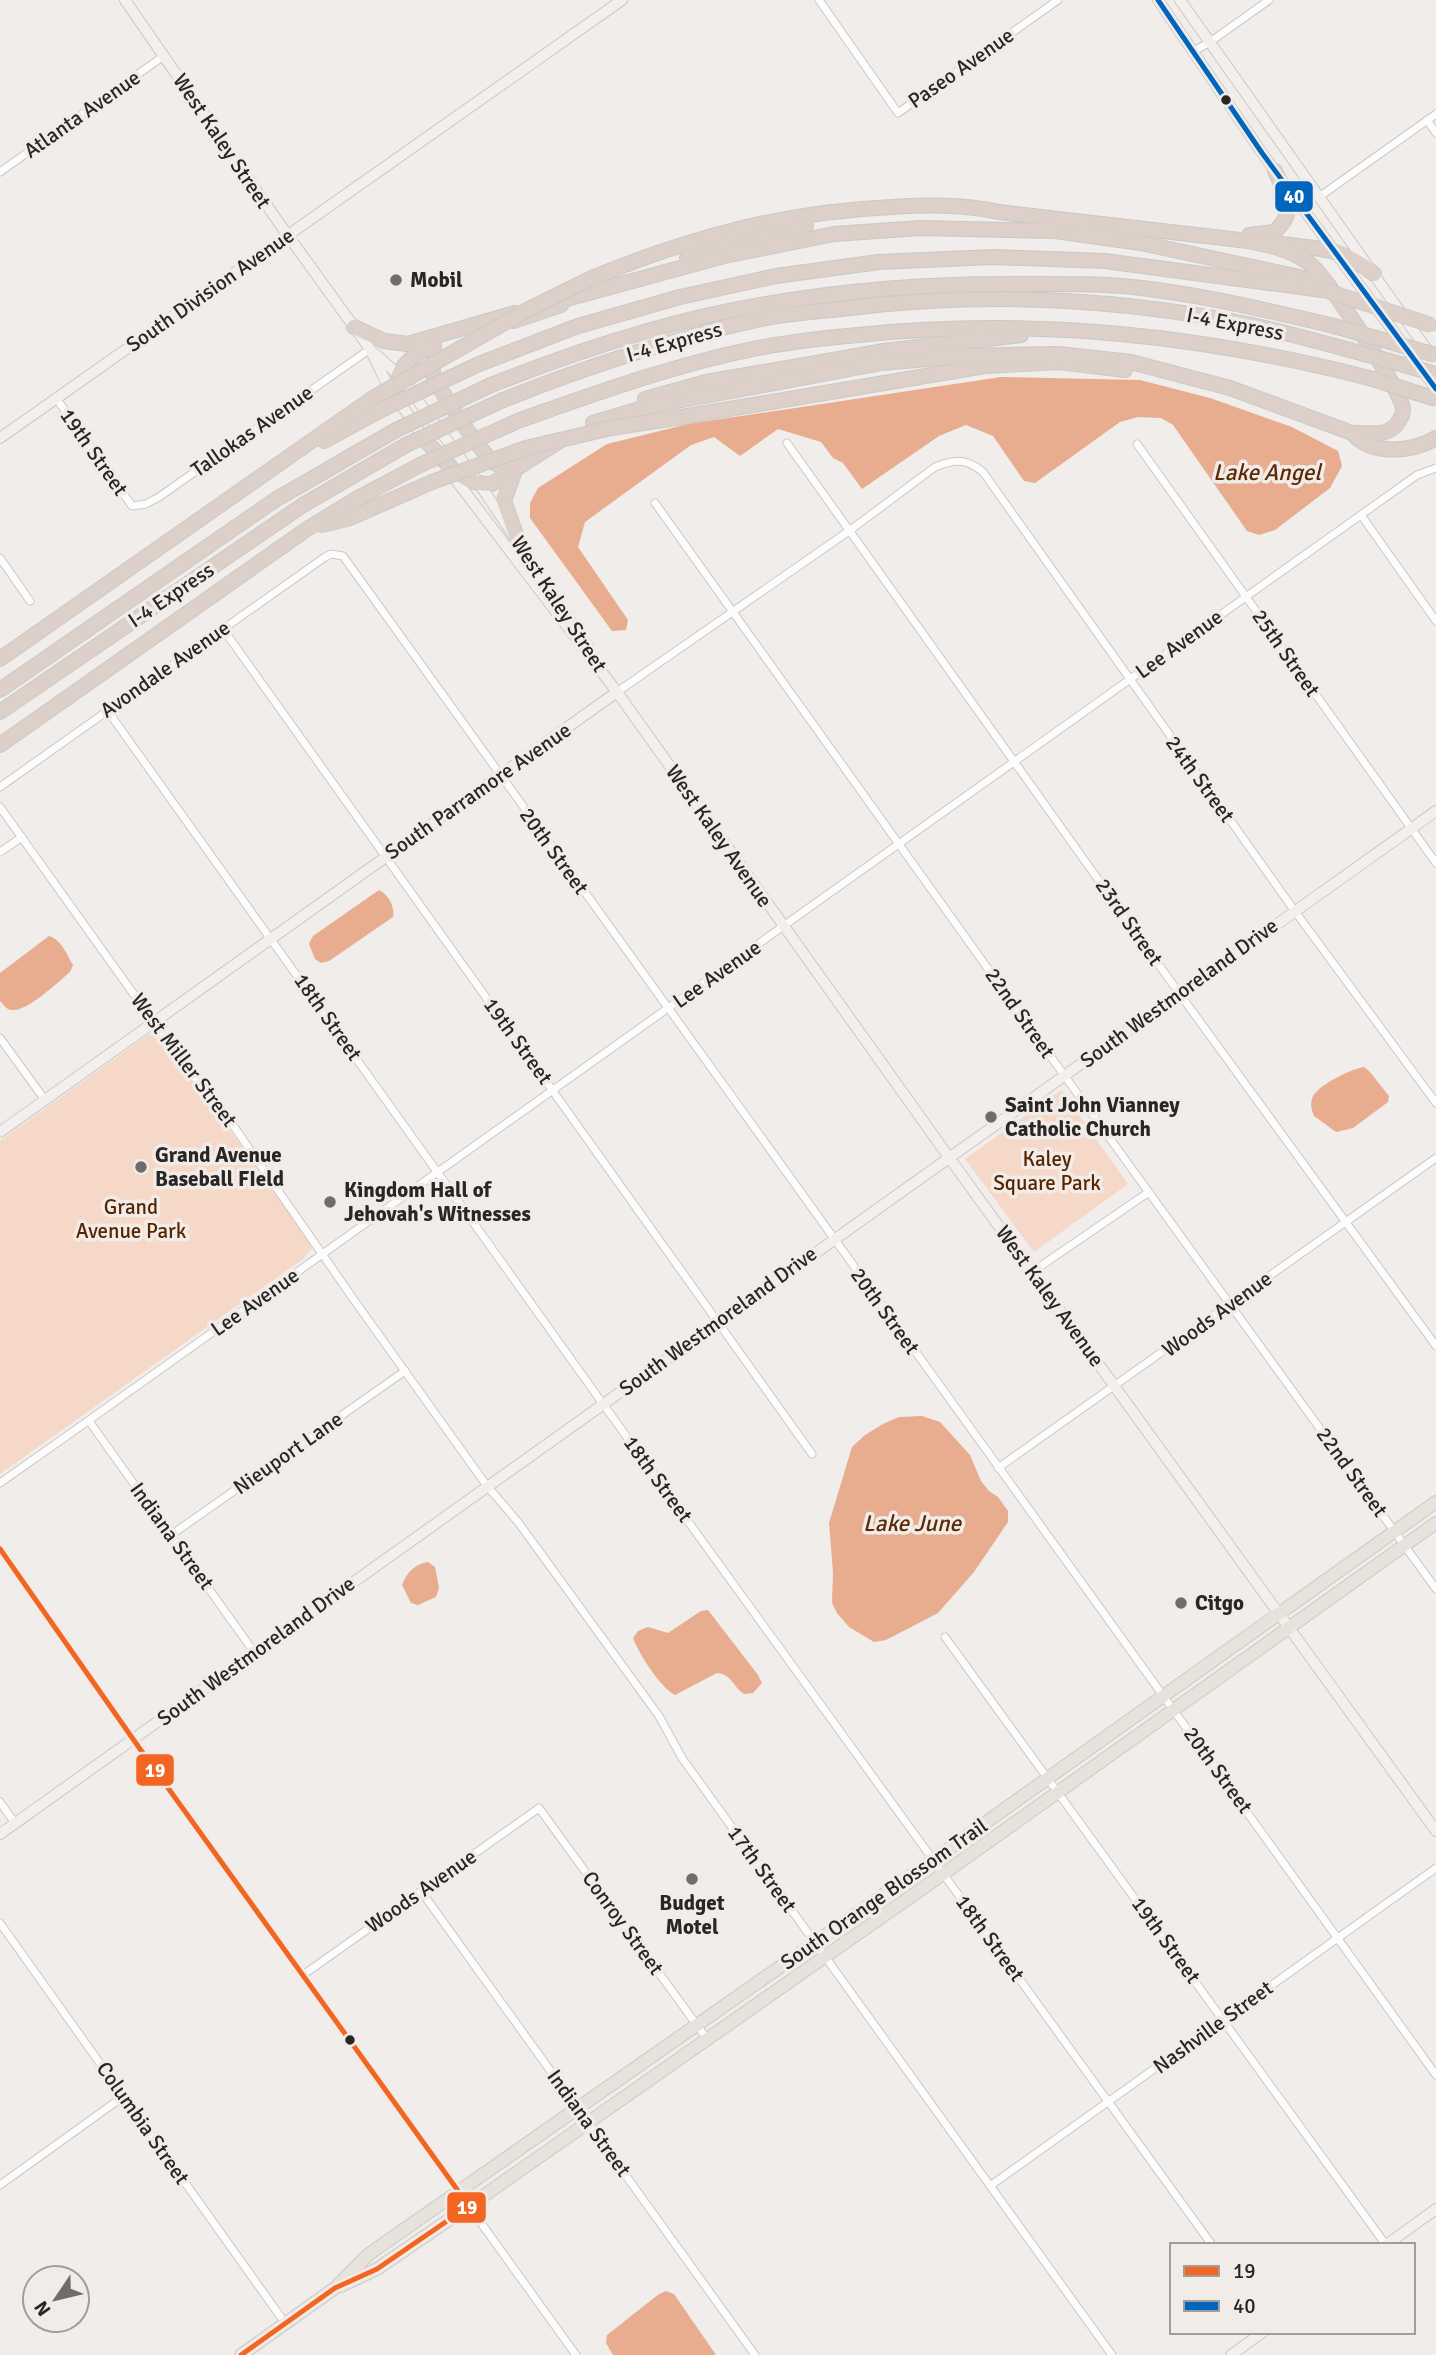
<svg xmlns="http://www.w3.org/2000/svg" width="1436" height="2355" font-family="Signika,sans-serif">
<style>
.green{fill:#f6d8c8}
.water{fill:#e7ad8e}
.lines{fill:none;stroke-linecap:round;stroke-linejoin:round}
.street-casing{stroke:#cbc9c7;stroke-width:9}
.secondary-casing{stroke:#cbc9c7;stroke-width:12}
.primary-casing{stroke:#cac9c8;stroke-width:14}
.highway-casing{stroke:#cac9c8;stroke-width:16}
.street{stroke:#fdfcfc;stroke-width:7}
.secondary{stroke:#f3efed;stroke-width:10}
.primary{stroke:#e8e2dd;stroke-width:12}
.highway{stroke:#dcd0c9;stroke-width:14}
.highway-bridge-casing{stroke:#cac9c8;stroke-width:16;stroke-linecap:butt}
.highway-bridge{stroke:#dcd0c9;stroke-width:14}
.bus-1-casing{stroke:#f2ece9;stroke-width:10}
.bus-2-casing{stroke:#f2ece9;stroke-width:10}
.bus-1{stroke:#f26522;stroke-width:5}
.bus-2{stroke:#0065bd;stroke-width:5}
.bus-dot{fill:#292726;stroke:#f2ece9;stroke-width:2.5}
.poi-dot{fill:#6f6c6b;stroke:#f2ece9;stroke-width:2.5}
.labels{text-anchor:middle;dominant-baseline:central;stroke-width:7;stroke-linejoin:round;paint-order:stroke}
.street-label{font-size:21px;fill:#292726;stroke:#f2ece9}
.poi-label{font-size:21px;font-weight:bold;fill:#292726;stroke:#f2ece9;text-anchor:start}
.park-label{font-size:21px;fill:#572501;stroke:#f2ece9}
.water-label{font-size:23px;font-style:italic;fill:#5d2a07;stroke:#f2ece9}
.line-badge{stroke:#f2ece9;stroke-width:2.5}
.badge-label{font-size:19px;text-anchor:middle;font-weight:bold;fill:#fff}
</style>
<rect width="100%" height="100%" fill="#f0edeb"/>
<!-- green -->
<g class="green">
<polygon points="148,1035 155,1035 161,1040 223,1121 312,1243 312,1248 303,1259 0,1474 0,1141"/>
<polygon points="1061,1090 1128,1184 1034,1252 965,1159"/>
</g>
<!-- water -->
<g class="water">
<polygon points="1001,377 1140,380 1210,398 1292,427 1338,451 1342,466 1330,488 1275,530 1259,535 1247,531 1173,425 1161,418 1138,417 1120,422 1035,483 1024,481 993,436 966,425 939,436 862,489 843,463 833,458 821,442 778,429 740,456 714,437 691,445 585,522 578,547 628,620 626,630 612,631 530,518 530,503 538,488 607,444 688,424"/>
<path d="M379,890C389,895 395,907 393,917L329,961L321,963L315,959L309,944L313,936Z"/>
<path d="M49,936C61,939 67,955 73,965L70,972C58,982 29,1010 14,1010C7,1011 4,1005 0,1001V973Z"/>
<path d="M1364,1067L1370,1072L1389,1096L1388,1102L1353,1128L1336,1132L1314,1116C1312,1111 1310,1105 1312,1099C1315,1086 1351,1069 1364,1067Z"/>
<polygon points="922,1416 940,1422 970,1455 981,1481 989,1491 998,1497 1008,1511 1008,1522 974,1572 938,1613 886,1640 874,1642 849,1627 837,1613 832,1603 833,1573 829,1523 852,1447 865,1435 883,1424 899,1417"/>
<path d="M428,1562L435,1567L439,1588L436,1597L418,1605L411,1603L402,1585C406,1573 415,1564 428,1562Z"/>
<path d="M708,1610L758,1675L762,1683L753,1693L744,1694C733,1687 732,1674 717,1673L675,1695C660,1687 639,1654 633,1638L638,1631L648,1627L668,1633L701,1611Z"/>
<polygon points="666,2291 674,2294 716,2355 613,2355 606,2343 607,2335 659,2294"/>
</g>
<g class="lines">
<defs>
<g id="street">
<polyline points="819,0 898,113 1058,0"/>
<polyline points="1192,52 1210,42 1269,0"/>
<polyline points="1427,120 1436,133"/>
<polyline points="0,172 165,55"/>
<polyline points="1319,197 1436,114"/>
<polyline points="56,398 132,506 146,504 159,497 370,349"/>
<polyline points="787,443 1179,993 1436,1346"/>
<polyline points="1137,444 1436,863"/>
<polyline points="655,503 1064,1075 1436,1589"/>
<polyline points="1361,515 1436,621"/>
<polyline points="0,558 30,601"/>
<polyline points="223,629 812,1454"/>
<path d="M617,692L849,531L935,467C954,459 966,458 983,472L1294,910L1436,1103"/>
<polyline points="107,710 603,1404 1212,2245"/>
<polyline points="0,787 325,557 331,554 343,556 1436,2075"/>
<polyline points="0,807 185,1066 228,1118 354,1300 487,1486 518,1522 659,1716 682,1758 1112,2355"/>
<polyline points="0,852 22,837"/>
<polyline points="0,1038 45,1100"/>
<polyline points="1032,1272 1149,1192"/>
<polyline points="89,1421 254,1652"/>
<polyline points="998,1468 1436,1158"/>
<path d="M0,1483C474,1150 943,810 1417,475L1436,468"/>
<polyline points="171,1535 405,1371"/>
<polyline points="0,1549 140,1749 576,2355"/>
<polyline points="945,1637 1386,2245"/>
<polyline points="0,1802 15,1823"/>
<polyline points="421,1891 755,2355"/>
<polyline points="0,1923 285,2323"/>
<polyline points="303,1975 539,1808 707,2039"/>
<polyline points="0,2185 124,2096"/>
<polyline points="990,2186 1436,1868"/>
</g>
<g id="secondary">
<polyline points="125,0 279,223 370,349 387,384 426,441"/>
<polyline points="1158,0 1262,153 1436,389"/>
<polyline points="1180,0 1430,354"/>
<polyline points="374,353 399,375 480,485 589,648"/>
<polyline points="0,438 622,0"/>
<polyline points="449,471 617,692 948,1156 1436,1831"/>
<polyline points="0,1132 617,692"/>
<polyline points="0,1834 1436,811"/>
<polyline points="1386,2245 1436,2209"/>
<polyline points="1231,2355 1263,2332"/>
</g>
<g id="primary">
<polyline points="341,2286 377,2269 469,2206 943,1874 1436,1523"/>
<polyline points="241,2355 335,2288 369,2254 933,1860 1436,1502"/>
</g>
<g id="highway">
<path d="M1249,235L1274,232C1298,212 1286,195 1275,171"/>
<path d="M1281,244C1321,249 1341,247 1374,274"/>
<polyline points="687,258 723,244 806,225"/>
<path d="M592,278C691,237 784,212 892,207C927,205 964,204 999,212L1257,242"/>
<polyline points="548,304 724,256 834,234 921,228 1055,231 1141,243 1313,280 1326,290"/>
<polyline points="514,321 561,305"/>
<polyline points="354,327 384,341 408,344 515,313"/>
<path d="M436,353L432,366L434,379C446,397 483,460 500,466C507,469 514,464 521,461"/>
<polyline points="479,364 578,326 680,297 776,276 879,262 993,257 1105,261 1322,290"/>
<path d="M491,385C579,350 673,319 766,304C846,290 928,284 1009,284C1053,284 1098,283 1142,288C1207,296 1271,311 1334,326"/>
<path d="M398,394C392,371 414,351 434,346"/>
<polyline points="645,399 706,382 884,351 1021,335"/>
<path d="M503,400C589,366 676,337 766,318C794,313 823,311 850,308C982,292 1117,298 1247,324C1281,331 1316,341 1350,350"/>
<polyline points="676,418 985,366 1059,362 1125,370"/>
<path d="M520,420C597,393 674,365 753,349C788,342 824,338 858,335C1035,317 1202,335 1373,379"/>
<path d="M593,423L650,406L882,363L962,356L1058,354L1131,362L1230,388L1352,433C1370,432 1390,439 1400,419C1402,416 1403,411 1403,409C1400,387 1327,278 1309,263C1292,250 1269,245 1248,241"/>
<path d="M1353,434C1373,456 1412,452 1436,438"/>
<polyline points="324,441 381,410"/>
<path d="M427,442C446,463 462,486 492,484L561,440"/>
<polyline points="515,470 504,501 518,540"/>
<polyline points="322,525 350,518 432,482"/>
<polyline points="0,659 373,398"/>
<polyline points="0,690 275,500 396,430"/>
<polyline points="0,712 303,505 406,445"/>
<polyline points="0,745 307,529 356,499 420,465"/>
</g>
</defs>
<!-- street casing -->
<use href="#street" class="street-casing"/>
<!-- secondary casing -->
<use href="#secondary" class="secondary-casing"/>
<!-- primary casing -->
<use href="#primary" class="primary-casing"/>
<!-- highway casing -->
<use href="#highway" class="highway-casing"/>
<!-- street -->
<use href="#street" class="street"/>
<!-- secondary -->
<use href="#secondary" class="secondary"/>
<!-- primary -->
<use href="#primary" class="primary"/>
<!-- highway -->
<use href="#highway" class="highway"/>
<defs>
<g id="highway-bridge">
<polyline points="1327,291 1431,325"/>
<polyline points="1334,326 1436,355"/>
<polyline points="1350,350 1436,374"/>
<polyline points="1373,379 1436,399"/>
<polyline points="373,398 529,309 592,278"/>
<polyline points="381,410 479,364"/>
<polyline points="396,430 491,385"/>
<polyline points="406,445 503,400"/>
<polyline points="420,465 520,420"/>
<polyline points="432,482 526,448 611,428 676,418"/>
</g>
</defs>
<!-- highway-bridge casing -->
<use href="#highway-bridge" class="highway-bridge-casing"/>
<!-- highway-bridge -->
<use href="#highway-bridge" class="highway-bridge"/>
<defs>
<polyline id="bus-1" points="0,1549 140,1749 469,2206 377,2269 335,2288 241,2355"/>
<polyline id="bus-2" points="1158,0 1262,153 1436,389"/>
</defs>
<!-- bus-1 casing -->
<use href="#bus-1" class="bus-1-casing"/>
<!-- bus-2 casing -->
<use href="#bus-2" class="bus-2-casing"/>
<!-- bus-1 -->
<use href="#bus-1" class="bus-1"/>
<!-- bus-2 -->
<use href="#bus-2" class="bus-2"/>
</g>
<!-- markers -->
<g class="bus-dot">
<circle cx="1226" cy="100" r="6"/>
<circle cx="350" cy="2040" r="6"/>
</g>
<g class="poi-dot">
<circle cx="396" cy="280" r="7"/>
<circle cx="991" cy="1117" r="7"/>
<circle cx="141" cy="1167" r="7"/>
<circle cx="330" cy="1202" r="7"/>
<circle cx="1181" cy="1603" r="7"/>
<circle cx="692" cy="1879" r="7"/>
</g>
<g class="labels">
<!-- street labels -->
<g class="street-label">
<text transform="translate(961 68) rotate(-35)">Paseo Avenue</text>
<text transform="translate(82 114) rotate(-35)">Atlanta Avenue</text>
<text transform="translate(222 141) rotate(56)">West Kaley Street</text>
<text transform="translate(210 290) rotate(-35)">South Division Avenue</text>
<text transform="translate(1235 324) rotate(11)">I-4 Express</text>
<text transform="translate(674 342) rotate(-16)">I-4 Express</text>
<text transform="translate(252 431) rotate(-35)">Tallokas Avenue</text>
<text transform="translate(94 452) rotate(55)">19th Street</text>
<text transform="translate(171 595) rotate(-34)">I-4 Express</text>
<text transform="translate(559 604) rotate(57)">West Kaley Street</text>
<text transform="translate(1179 644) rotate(-36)">Lee Avenue</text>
<text transform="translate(1286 653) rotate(55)">25th Street</text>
<text transform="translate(165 669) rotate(-35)">Avondale Avenue</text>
<text transform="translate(1200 779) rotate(54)">24th Street</text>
<text transform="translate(478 791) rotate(-35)">South Parramore Avenue</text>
<text transform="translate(719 836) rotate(55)">West Kaley Avenue</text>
<text transform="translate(554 851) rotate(54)">20th Street</text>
<text transform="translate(1129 922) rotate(55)">23rd Street</text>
<text transform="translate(717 974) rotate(-35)">Lee Avenue</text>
<text transform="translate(1179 993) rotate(-36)">South Westmoreland Drive</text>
<text transform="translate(1020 1013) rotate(55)">22nd Street</text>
<text transform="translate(328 1017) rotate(55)">18th Street</text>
<text transform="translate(518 1041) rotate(54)">19th Street</text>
<text transform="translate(184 1060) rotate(53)">West Miller Street</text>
<text transform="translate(1050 1296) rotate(54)">West Kaley Avenue</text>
<text transform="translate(255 1302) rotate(-35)">Lee Avenue</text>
<text transform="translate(885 1311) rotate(54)">20th Street</text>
<text transform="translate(1217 1314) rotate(-36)">Woods Avenue</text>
<text transform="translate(718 1321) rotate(-36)">South Westmoreland Drive</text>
<text transform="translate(288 1453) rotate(-35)">Nieuport Lane</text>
<text transform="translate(1352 1472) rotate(54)">22nd Street</text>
<text transform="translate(658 1479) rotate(54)">18th Street</text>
<text transform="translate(172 1536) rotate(54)">Indiana Street</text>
<text transform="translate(256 1651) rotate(-36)">South Westmoreland Drive</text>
<text transform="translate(1218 1770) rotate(54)">20th Street</text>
<text transform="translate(762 1869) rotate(54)">17th Street</text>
<text transform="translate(421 1891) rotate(-35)">Woods Avenue</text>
<text transform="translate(884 1894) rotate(-35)">South Orange Blossom Trail</text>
<text transform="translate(623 1923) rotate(54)">Conroy Street</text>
<text transform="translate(990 1938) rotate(54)">18th Street</text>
<text transform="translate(1166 1940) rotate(54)">19th Street</text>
<text transform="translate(1213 2027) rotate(-36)">Nashville Street</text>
<text transform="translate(143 2123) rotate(55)">Columbia Street</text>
<text transform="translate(589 2123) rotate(54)">Indiana Street</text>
</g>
<!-- poi labels -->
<g class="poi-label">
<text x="410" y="280">Mobil</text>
<text x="1005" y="1105">Saint John Vianney<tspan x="1005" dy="24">Catholic Church</tspan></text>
<text x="155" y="1155">Grand Avenue<tspan x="155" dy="24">Baseball FIeld</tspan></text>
<text x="344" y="1190">Kingdom Hall of<tspan x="344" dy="24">Jehovah's Witnesses</tspan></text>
<text x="1195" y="1603">Citgo</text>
<text x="692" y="1903" text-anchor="middle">Budget<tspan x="692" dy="24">Motel</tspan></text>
</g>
<!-- park labels -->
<g class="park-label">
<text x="1047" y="1159">Kaley<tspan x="1047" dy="24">Square Park</tspan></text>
<text x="131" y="1207">Grand<tspan x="131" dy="24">Avenue Park</tspan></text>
</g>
<!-- water labels -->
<g class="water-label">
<text x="1267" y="472">Lake Angel</text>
<text x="912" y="1523">Lake June</text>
</g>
</g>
<g class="line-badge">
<rect x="1274" y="180" width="40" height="33" rx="7" fill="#0065bd"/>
<rect x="135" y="1753" width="40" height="34" rx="7" fill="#f26522"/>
<rect x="446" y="2191" width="41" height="33" rx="7" fill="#f26522"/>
</g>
<g class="badge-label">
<text x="1294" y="203">40</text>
<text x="155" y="1777">19</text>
<text x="467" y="2214">19</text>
</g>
<!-- legend -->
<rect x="1170" y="2243" width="245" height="91" fill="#f2ece9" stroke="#a29d9b" stroke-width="2"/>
<rect x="1184" y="2266" width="35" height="10" fill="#f26522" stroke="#a29d9b" stroke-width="2"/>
<text x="1233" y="2278" font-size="21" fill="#292726">19</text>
<rect x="1184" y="2301" width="35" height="10" fill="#0065bd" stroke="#a29d9b" stroke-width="2"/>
<text x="1233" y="2313" font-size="21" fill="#292726">40</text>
<!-- north arrow -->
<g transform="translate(56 2299) rotate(235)"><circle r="33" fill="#f2ece9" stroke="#a29d9b" stroke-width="2"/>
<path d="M0-5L12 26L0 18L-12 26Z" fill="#6f6c6b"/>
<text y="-10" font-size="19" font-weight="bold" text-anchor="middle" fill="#292726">N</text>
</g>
</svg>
